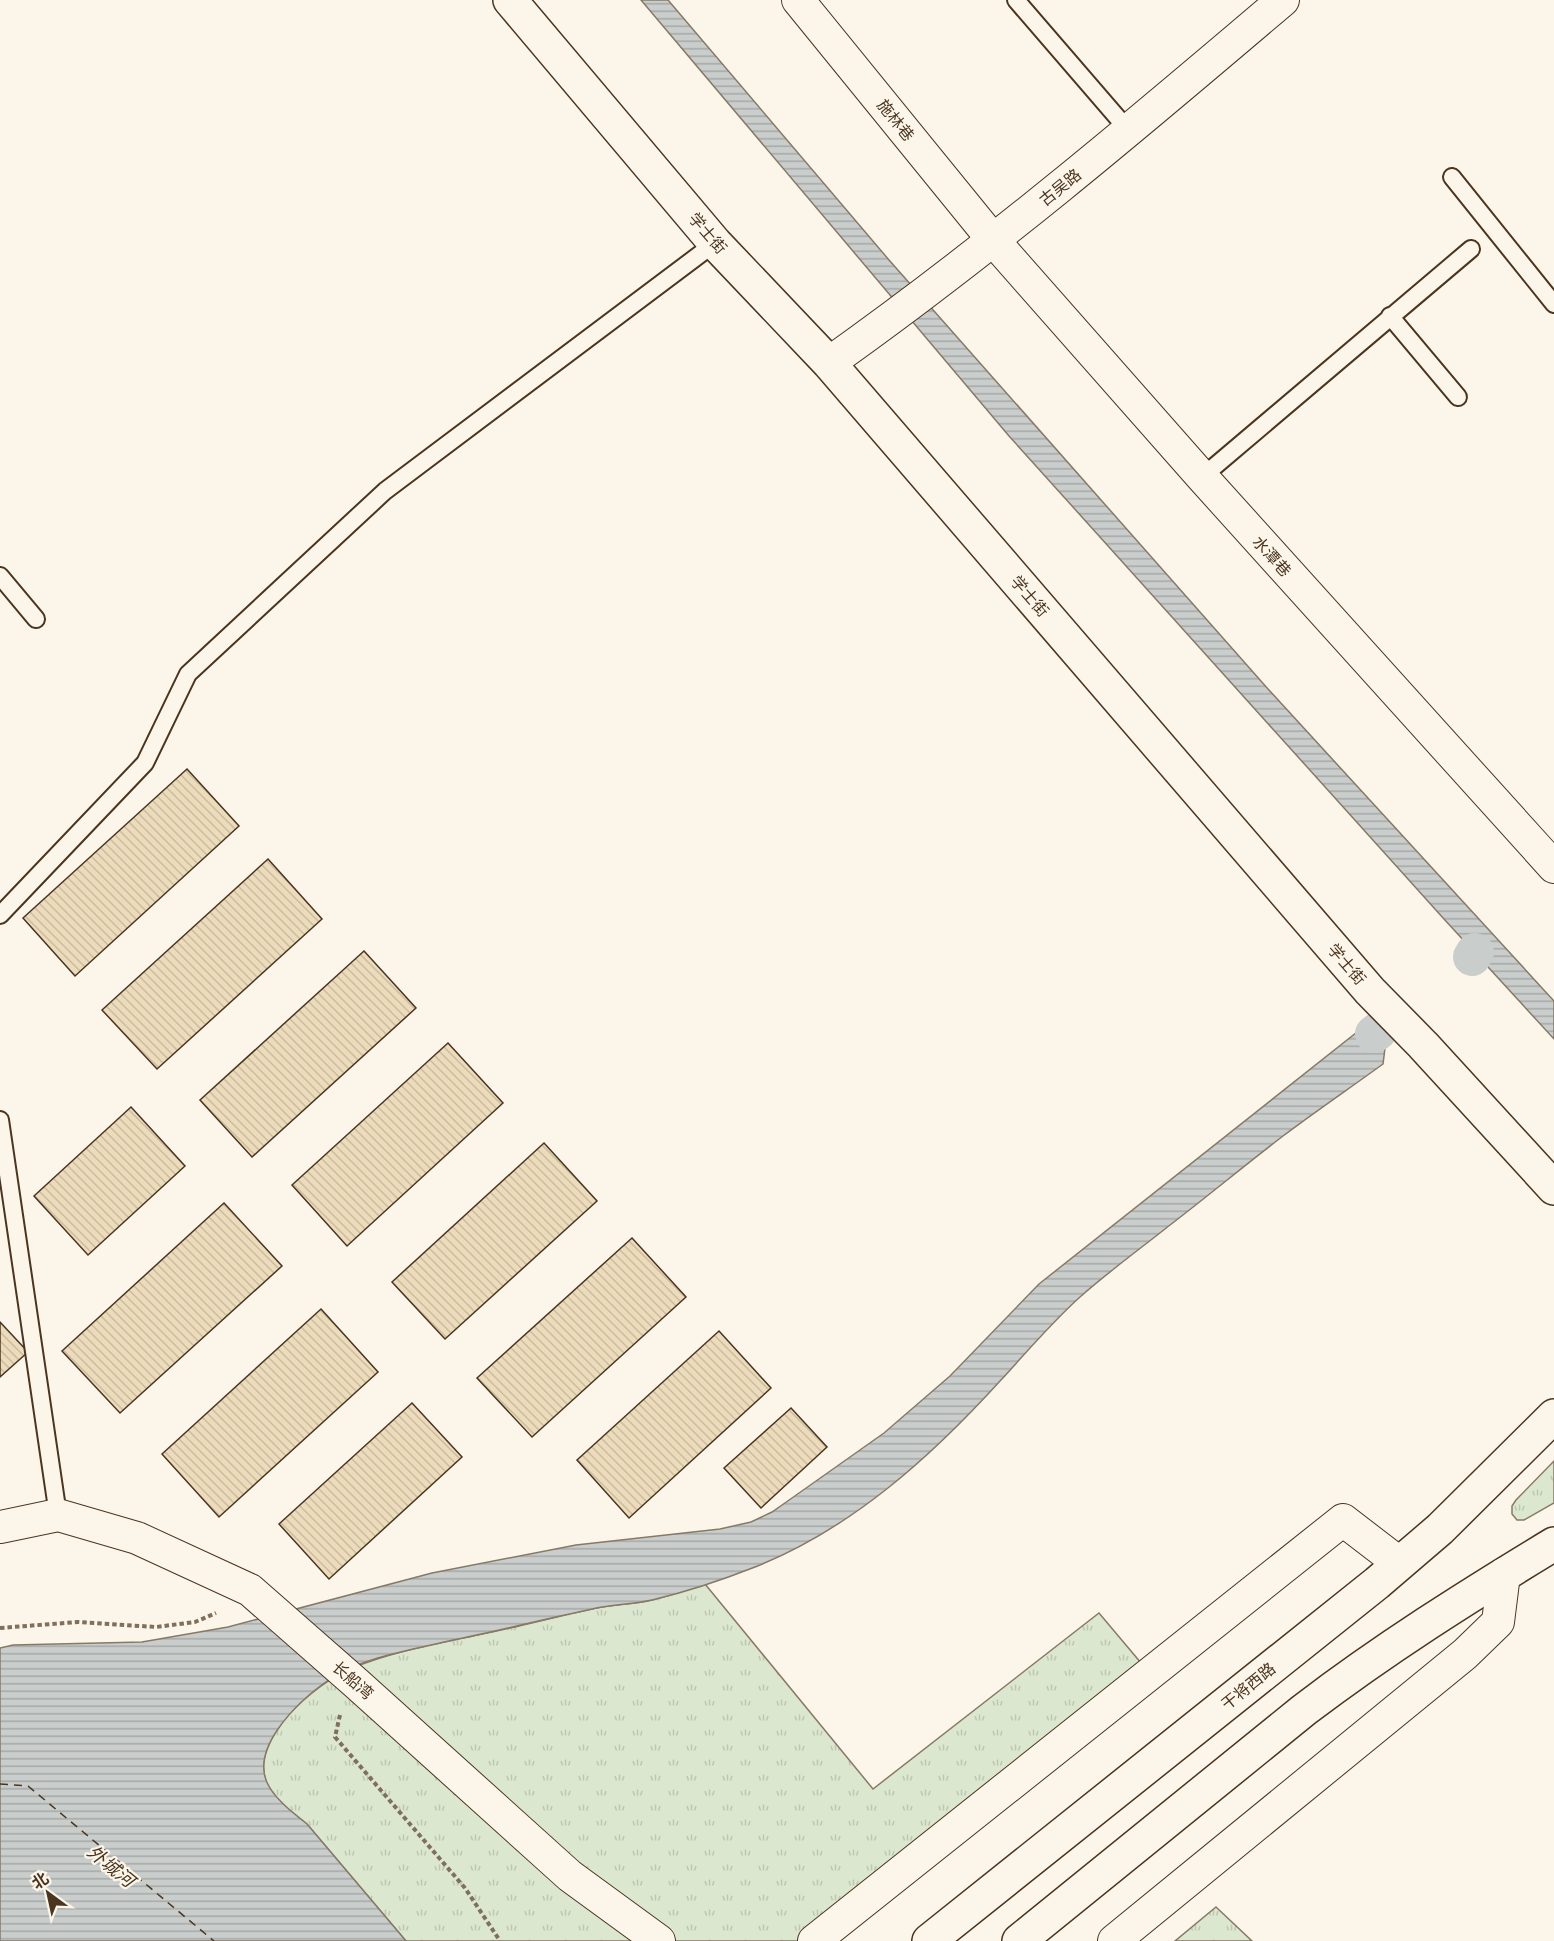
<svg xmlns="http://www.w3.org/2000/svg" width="1554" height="1941" font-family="Mulish,'Noto Sans SC',sans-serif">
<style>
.grass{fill:url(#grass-tufts);stroke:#887966;stroke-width:1.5}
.water{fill:url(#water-rules);stroke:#887966;stroke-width:1.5}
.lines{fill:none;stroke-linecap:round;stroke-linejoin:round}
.canal{stroke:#c9cecd;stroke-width:38}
.ferry{stroke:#4a3520;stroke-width:1.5;stroke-dasharray:8 6;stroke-linecap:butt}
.building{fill:url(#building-back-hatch);stroke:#4a3520;stroke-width:1.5}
.lane-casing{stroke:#4a3520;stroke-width:20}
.street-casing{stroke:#4a3520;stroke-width:34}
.secondary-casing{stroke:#4a3520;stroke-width:36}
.primary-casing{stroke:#4a3520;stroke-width:36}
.path{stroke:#7f6f5c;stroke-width:4;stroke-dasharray:4.5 3;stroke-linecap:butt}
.lane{stroke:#fbf6e9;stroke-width:16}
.street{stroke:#fbf6e9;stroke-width:32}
.secondary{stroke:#fbf6e9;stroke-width:33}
.primary{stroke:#fbf6e9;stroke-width:33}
.labels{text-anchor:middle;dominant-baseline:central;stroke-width:4.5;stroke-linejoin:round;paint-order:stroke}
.street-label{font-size:16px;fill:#4a3520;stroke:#fbf6e9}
.water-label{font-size:18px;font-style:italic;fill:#4a3520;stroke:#fbf6e9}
</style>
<defs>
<pattern id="grass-tufts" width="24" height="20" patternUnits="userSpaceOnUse" patternTransform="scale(1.5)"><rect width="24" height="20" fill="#dce7d0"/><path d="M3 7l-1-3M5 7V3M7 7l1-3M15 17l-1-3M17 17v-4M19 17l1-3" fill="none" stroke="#bec7b2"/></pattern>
<pattern id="water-rules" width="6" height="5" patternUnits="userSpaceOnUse" patternTransform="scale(1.5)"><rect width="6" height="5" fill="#c9cecd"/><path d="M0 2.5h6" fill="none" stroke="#a5a8a6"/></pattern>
<pattern id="building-back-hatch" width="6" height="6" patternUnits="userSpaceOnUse" patternTransform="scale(1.5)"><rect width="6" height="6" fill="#ecdcbc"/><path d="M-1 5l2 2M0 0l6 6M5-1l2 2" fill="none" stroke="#ccbda1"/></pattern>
</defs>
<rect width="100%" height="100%" fill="#fbf6e9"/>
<!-- grass -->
<g class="grass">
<polygon points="1554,1461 1554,1503 1524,1520 1517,1520 1512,1514 1512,1506 1516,1500"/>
<path d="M705,1584L873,1789L1099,1613L1152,1676L826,1941H406L307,1824C292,1812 273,1799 266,1781C250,1739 315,1684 350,1669C390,1652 435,1644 478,1635C519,1627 561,1615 602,1607C619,1604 636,1604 652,1600C670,1596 687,1589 705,1584Z"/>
<polygon points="1216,1907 1252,1941 1175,1941"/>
</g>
<!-- water -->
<g class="water">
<polygon points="641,0 668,0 889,260 1268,689 1554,1001 1554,1039 1444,919 1009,436"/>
<path d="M1366,1025L1385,1048L1383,1064C1350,1088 1316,1111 1283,1136C1245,1165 1208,1196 1170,1225C1140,1249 1108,1272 1080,1297C1051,1323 1026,1353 1000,1381C931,1457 851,1529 755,1567C722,1580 686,1592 652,1600C635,1604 618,1604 602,1607C552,1617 503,1630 453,1640C415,1649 363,1657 330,1679C311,1692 291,1710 278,1729C247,1774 270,1795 307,1824L406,1941H0V1648L13,1645L142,1642L228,1627L432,1573L576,1545L720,1529L751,1522L772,1512L792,1498L884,1433L950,1376L1039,1284Z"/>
</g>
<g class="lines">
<!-- canal -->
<g class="canal">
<polyline points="1472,957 1475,952"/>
<polyline points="1374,1034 1378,1031"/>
</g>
<!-- ferry -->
<polyline class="ferry" points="0,1784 28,1786 214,1941"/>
</g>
<!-- building -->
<g class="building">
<polygon points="187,769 239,826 75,976 23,918"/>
<polygon points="268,859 322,919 157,1069 102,1010"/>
<polygon points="364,951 416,1008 252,1157 200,1100"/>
<polygon points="448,1043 503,1103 347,1246 292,1185"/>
<polygon points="131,1107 185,1166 88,1255 34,1196"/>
<polygon points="544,1143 597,1201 445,1339 392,1282"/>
<polygon points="224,1203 282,1266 120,1413 62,1351"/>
<polygon points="632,1238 686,1297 532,1437 477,1378"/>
<polygon points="321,1309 378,1372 219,1517 162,1454"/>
<polygon points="0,1322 28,1352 0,1377"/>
<polygon points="719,1331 771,1388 629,1518 577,1460"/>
<polygon points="412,1403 462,1457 329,1579 279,1524"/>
<polygon points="791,1408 827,1447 761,1508 724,1468"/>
</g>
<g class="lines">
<defs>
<g id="lane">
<polyline points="1016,0 1129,131"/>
<polyline points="1452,177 1554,304"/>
<polyline points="1390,316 1458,397"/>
<polyline points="1202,477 1471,249"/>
<polyline points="0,576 36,619"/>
<polyline points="0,915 145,763 188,674 385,491 715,243"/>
<polyline points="0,1120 58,1515"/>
</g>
<g id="street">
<polyline points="798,0 994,241 1202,477 1554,867"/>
<path d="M829,363C987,251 1135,126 1283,0"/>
<polyline points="0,1527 58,1515 137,1538 250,1590 356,1683 570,1876 659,1941"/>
<polyline points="814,1941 1343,1520 1399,1563"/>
<polyline points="1114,1941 1465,1654 1498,1622 1504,1574"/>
</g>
<polyline id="secondary" points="510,0 715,243 829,363 1370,991 1423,1045 1554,1188"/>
<g id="primary">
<polyline points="929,1941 1377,1583 1440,1529 1554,1416"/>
<path d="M1019,1941L1304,1710C1384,1649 1468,1596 1554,1544"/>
</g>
</defs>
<!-- lane casing -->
<use href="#lane" class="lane-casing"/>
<!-- street casing -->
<use href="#street" class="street-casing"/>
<!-- secondary casing -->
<use href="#secondary" class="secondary-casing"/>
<!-- primary casing -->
<use href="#primary" class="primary-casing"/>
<!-- path -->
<g class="path">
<polyline points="0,1628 78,1622 156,1627 195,1622 216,1613"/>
<polyline points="340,1715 335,1737 465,1888 500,1941"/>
</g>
<!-- lane -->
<use href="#lane" class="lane"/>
<!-- street -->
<use href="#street" class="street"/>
<!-- secondary -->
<use href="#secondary" class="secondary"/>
<!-- primary -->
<use href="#primary" class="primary"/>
</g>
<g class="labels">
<!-- street labels -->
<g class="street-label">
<text transform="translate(896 120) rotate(51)">施林巷</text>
<text transform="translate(1060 187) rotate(-39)">古吴路</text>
<text transform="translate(708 233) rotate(49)">学士街</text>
<text transform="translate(1272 556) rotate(48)">水潭巷</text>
<text transform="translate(1030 596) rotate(49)">学士街</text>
<text transform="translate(1347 964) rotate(49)">学士街</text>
<text transform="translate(353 1680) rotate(41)">长船湾</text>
<text transform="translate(1248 1686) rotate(-39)">干将西路</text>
</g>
<!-- water labels -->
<g class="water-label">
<text transform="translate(111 1866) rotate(39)">外城河</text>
</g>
</g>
<!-- north arrow -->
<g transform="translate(48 1893) rotate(327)" stroke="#fbf6e9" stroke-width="4.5" paint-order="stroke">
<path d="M0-4.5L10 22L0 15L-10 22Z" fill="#4a3520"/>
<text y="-9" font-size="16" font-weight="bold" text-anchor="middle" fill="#4a3520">北</text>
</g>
</svg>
